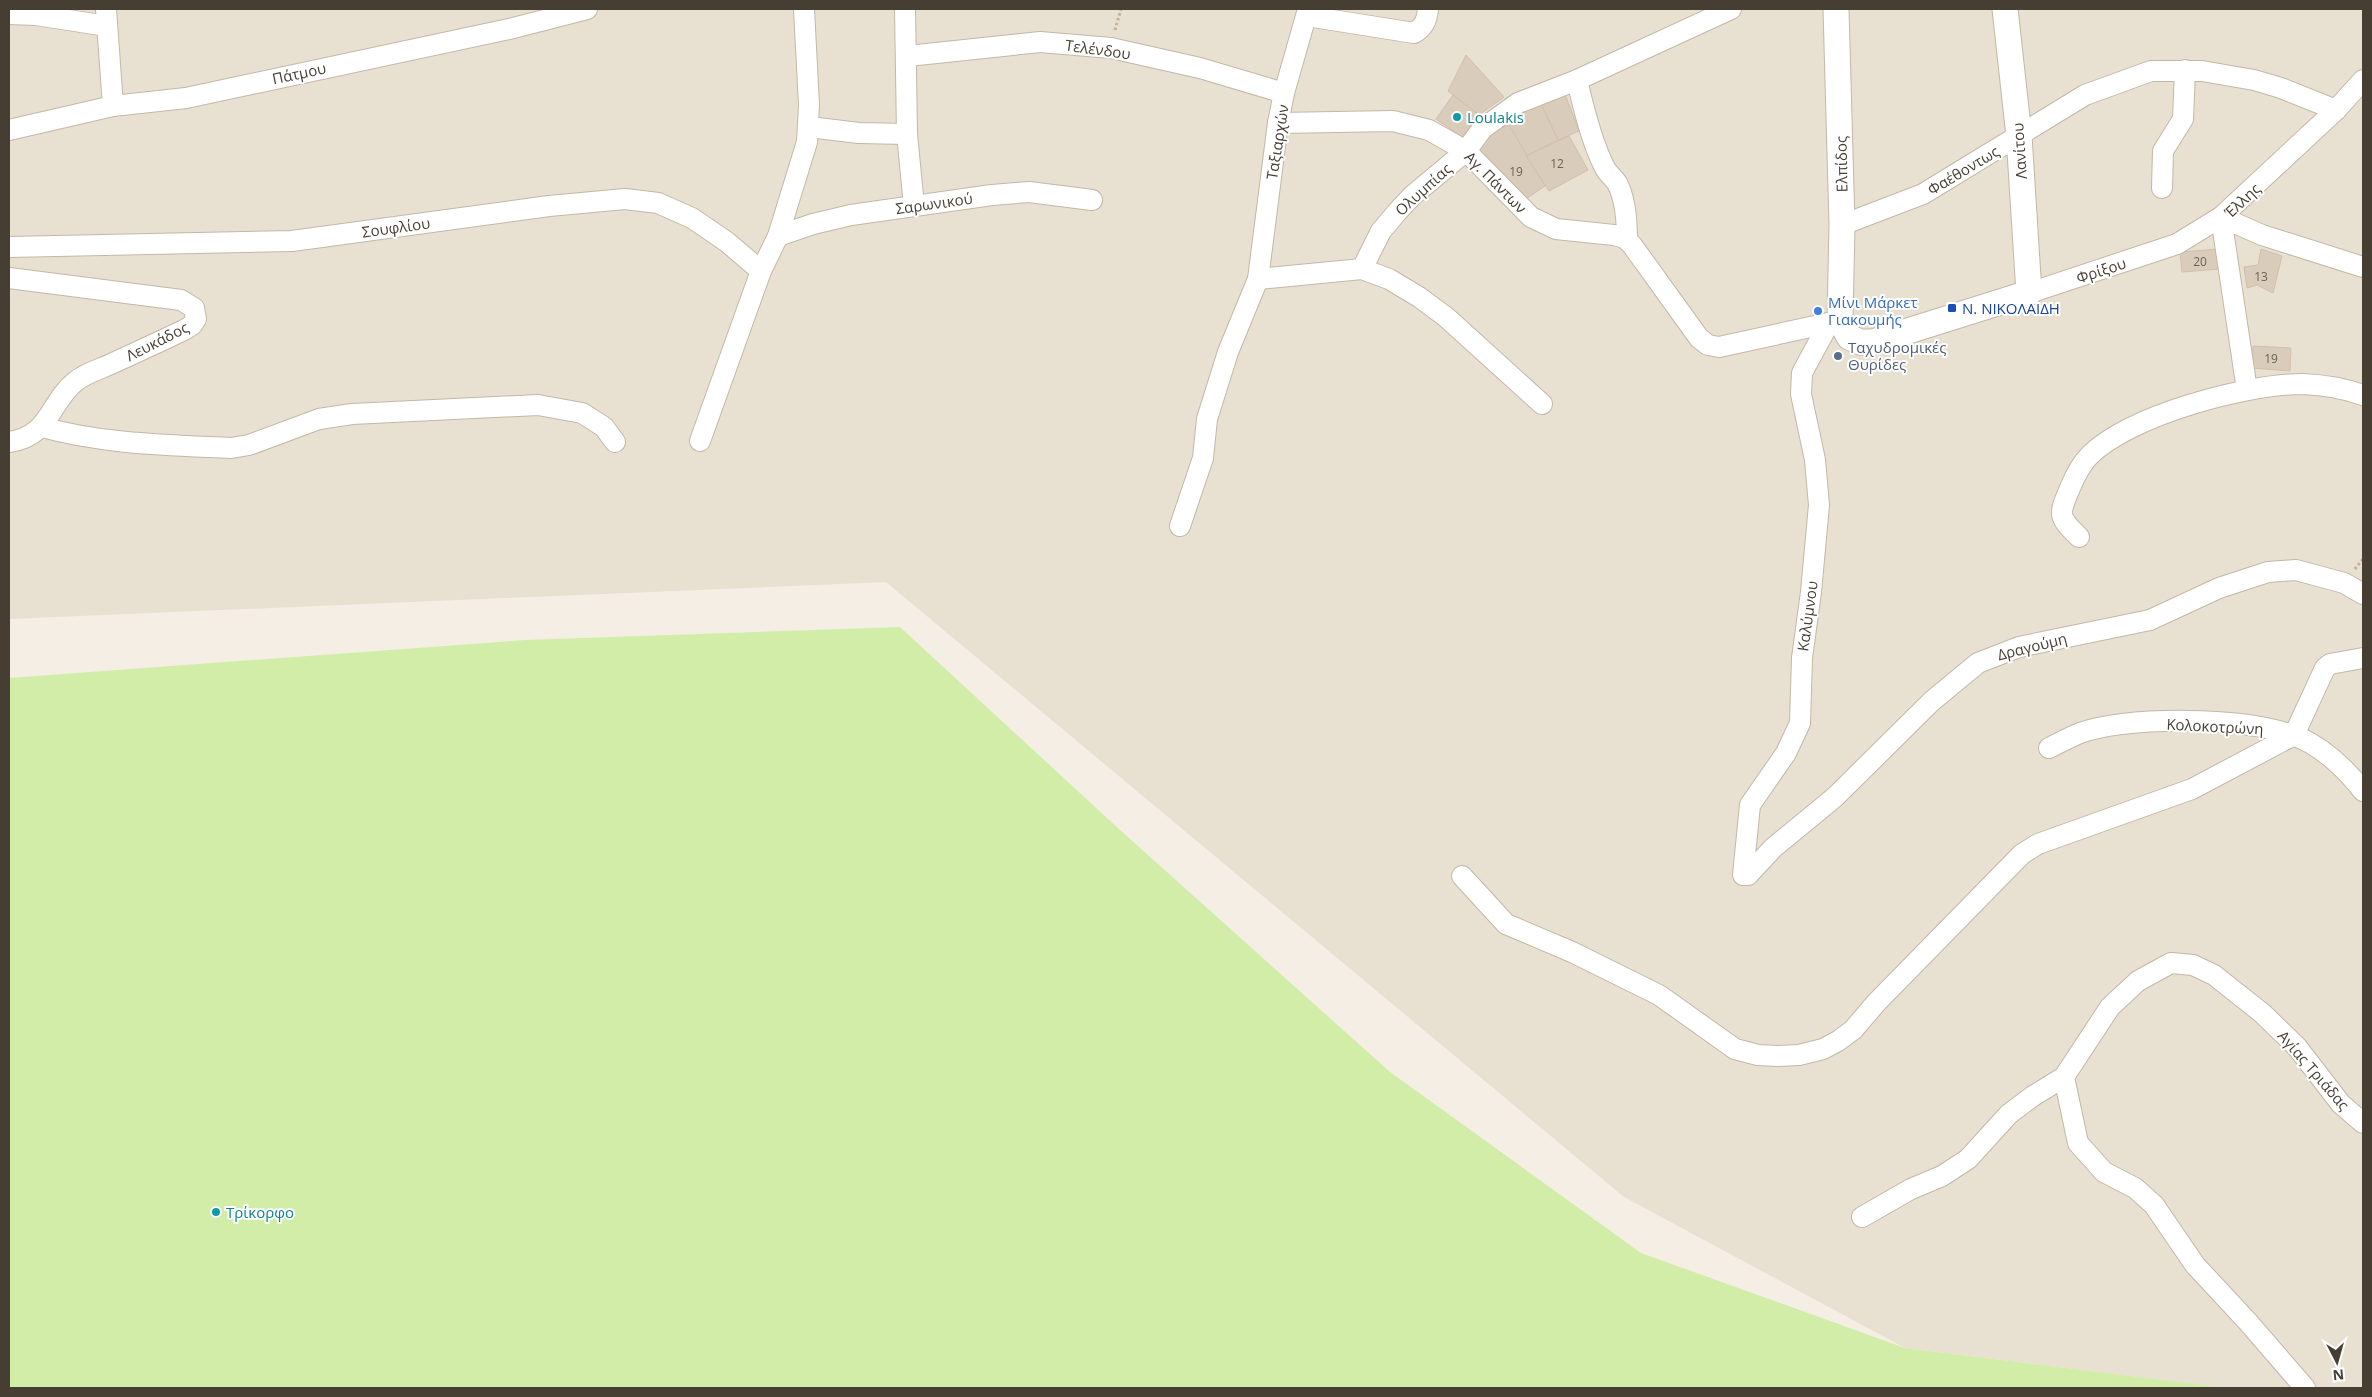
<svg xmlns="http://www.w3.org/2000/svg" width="2372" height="1397" font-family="'Open Sans',sans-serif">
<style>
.residential{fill:#e8e0d1}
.green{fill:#d1eda8}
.building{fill:#d9ccbb;stroke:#d2c0aa}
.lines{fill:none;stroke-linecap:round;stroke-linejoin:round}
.minor-casing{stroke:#c3b8a8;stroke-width:22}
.tertiary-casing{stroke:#c3b8a8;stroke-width:27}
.path{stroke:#c3b095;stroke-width:3;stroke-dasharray:2.5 2.5;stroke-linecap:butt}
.minor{stroke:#fff;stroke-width:20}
.tertiary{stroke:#fff;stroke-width:25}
.culture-dot{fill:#0f9aa8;stroke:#fff;stroke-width:2}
.transit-dot{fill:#1a4fb4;stroke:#fff;stroke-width:2}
.shop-dot{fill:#3f7fe0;stroke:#fff;stroke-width:2}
.service-dot{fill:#5c6f8a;stroke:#fff;stroke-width:2}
.labels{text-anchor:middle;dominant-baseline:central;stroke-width:4;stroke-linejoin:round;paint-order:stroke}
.number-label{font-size:12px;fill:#6b6255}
.street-label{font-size:15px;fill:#463e33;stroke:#fff}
.culture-label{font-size:15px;fill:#0d838f;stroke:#fff;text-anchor:start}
.shop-label{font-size:15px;fill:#366cbe;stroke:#fff;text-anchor:start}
.transit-label{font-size:15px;fill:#164399;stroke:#fff;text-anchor:start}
.service-label{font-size:15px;fill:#4e5e75;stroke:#fff;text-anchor:start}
</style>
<rect width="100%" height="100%" fill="#f4eee4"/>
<!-- residential -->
<polygon class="residential" points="9,9 2363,9 2363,1388 2228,1388 1905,1348 1624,1197 886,582 9,619"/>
<!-- green -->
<polygon class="green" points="900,627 1120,830 1390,1072 1641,1253 1905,1348 2228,1388 9,1388 9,678 526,640"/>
<!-- building -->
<g class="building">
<polygon points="1466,55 1504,97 1479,115 1448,91"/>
<polygon points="1564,91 1579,131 1558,140 1539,100"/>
<polygon points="1453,95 1479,115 1462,137 1436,119"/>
<polygon points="1539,100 1558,140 1526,156 1505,118"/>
<polygon points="1505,118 1545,186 1526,199 1477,150 1490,132"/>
<polygon points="1569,136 1588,170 1549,191 1526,156"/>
<polygon points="2219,249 2221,269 2182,272 2180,252"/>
<polygon points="2261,249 2282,256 2273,293 2257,285 2247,288 2244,267 2258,265"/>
<polygon points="2253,346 2291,348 2290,371 2252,368"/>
</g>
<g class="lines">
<defs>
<g id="minor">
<polyline points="106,9 113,106"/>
<polyline points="905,9 907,134 914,206"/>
<polyline points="9,14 36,15 107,26"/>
<path d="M1307,16L1414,33C1424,27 1427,20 1428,9"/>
<polyline points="908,56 1040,42 1111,48 1200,68 1284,93"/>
<path d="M1577,80C1583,106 1592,144 1605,168C1608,174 1614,178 1617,183C1626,199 1627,222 1627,240"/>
<polyline points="1278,123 1393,121 1429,130 1466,151 1531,217 1556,229 1614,235 1625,238 1632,245 1699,338 1708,345 1719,347 1838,321"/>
<polyline points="809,127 859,133 907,134"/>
<polyline points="9,130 113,106 186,98 509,29 587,9"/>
<polyline points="2162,188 2163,151 2183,119 2185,70"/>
<polyline points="2221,217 2247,390"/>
<polyline points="2221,217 2262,235 2363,267"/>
<polyline points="1842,225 1923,194 2085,95 2151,71 2202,71 2254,80 2281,88 2336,110"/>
<polyline points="778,236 813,224 851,215 992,195 1029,192 1092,200"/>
<polyline points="9,247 292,241 549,206 625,199 658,203 692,218 727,242 761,271"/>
<polyline points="1362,269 1381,231 1398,211 1412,196 1466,151 1482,129 1518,103 1577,80 1731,9"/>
<path d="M9,278L181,300L194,308L196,319L192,325L184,330C159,342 135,353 111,364C100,369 86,373 76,381C49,402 51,436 9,442"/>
<polyline points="1258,279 1362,269 1389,279 1419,297 1446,317 1542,404"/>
<polyline points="2029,293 2177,244 2221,217 2336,110 2363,80"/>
<polyline points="1829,323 1802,373 1801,394 1815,460 1819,505 1811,592 1802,658 1800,723 1786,753 1750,805 1743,875 1748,875 1773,848 1835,797 1932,701 1978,663 2019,647 2150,620 2219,588 2268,572 2296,570 2344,583 2363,594"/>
<path d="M42,427C102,444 169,445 231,448L249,445L319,419L352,414L538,405L582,413L604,427L615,442"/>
<polyline points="700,441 761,271 778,236 807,142 809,105 804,9"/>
<polyline points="1180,526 1203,458 1207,419 1228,352 1258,279 1278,123 1284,93 1308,9"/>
<path d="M2079,537C2057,516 2059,514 2070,488C2075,476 2081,464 2090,455C2131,415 2246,384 2303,384C2324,385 2344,388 2363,395"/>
<path d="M2049,748C2059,743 2070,737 2080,733C2131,716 2242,717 2292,735C2320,744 2346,769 2363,791"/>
<polyline points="1462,876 1506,924 1572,952 1659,995 1735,1049 1758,1055 1778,1056 1799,1055 1823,1049 1838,1041 1853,1030 1876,1003 2022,854 2038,844 2192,789 2294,735 2325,668 2330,664 2363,658"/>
<polyline points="2064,1077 2078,1143 2104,1172 2135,1188 2154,1205 2195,1265 2248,1322 2305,1388"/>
<polyline points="1862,1217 1911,1189 1942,1176 1968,1159 2009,1114 2033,1096 2064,1077 2110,1007 2138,981 2171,963 2193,965 2214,975 2262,1013 2297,1047 2341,1104 2363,1123"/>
</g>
<polyline id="tertiary" points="1836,9 1842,225 1840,320 1849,337 1860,342 1873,342 2029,293 2019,136 2005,9"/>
</defs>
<!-- minor casing -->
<use href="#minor" class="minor-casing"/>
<!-- tertiary casing -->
<use href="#tertiary" class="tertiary-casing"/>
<!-- path -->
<g class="path">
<polyline points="1115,30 1121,9"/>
<polyline points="2355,569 2363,559"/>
</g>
<!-- minor -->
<use href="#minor" class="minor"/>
<!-- tertiary -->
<use href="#tertiary" class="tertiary"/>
</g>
<!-- markers -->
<g class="culture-dot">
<circle cx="1457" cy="117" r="5"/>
<circle cx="216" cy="1212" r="5"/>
</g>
<rect class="transit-dot" x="1947" y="303" width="10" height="10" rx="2.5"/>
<circle class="shop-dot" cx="1818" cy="311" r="5"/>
<circle class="service-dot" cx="1838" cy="356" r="5"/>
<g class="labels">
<!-- number labels -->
<g class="number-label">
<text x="1557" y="163">12</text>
<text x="1516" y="171">19</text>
<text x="2200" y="261">20</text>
<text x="2261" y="276">13</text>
<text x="2271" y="358">19</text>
</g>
<!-- street labels -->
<g class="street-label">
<text transform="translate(1098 49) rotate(8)">Τελένδου</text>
<text transform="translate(299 73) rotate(-12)">Πάτμου</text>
<text transform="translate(1277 142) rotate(-81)">Ταξιαρχών</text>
<text transform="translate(2019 151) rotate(-94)">Λανίτου</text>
<text transform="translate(1841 164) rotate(-91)">Ελπίδος</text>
<text transform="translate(1963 170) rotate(-31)">Φαέθοντως</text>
<text transform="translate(1496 182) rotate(45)">Αγ. Πάντων</text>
<text transform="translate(1423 189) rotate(-42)">Ολυμπίας</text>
<text transform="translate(2242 200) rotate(-43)">Έλλης</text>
<text transform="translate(934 203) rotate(-8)">Σαρωνικού</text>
<text transform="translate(396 227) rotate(-8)">Σουφλίου</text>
<text transform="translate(2101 270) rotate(-18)">Φρίξου</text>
<text transform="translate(157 341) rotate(-27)">Λευκάδος</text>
<text transform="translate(1807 616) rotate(-82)">Καλύμνου</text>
<text transform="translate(2032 646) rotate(-14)">Δραγούμη</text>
<text transform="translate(2215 726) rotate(3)">Κολοκοτρώνη</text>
<text transform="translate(2314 1070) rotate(49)">Αγίας Τριάδας</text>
</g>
<!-- culture labels -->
<g class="culture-label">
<text x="1467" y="117">Loulakis</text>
<text x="226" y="1212">Τρίκορφο</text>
</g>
<!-- shop labels -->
<g class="shop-label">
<text x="1828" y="302">Μίνι Μάρκετ<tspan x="1828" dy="17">Γιακουμής</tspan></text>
</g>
<!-- transit labels -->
<g class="transit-label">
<text x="1962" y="308">Ν. ΝΙΚΟΛΑΙΔΗ</text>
</g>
<!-- service labels -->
<g class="service-label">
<text x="1848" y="347">Ταχυδρομικές<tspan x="1848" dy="17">Θυρίδες</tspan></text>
</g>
</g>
<!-- border -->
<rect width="2372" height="1397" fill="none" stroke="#463e33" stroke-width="20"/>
<!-- north arrow -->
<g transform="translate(2337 1362) rotate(174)" stroke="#ffffff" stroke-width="4" paint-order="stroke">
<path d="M0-4L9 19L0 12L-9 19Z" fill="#463e33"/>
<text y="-8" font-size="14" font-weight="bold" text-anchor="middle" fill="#463e33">N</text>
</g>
</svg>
